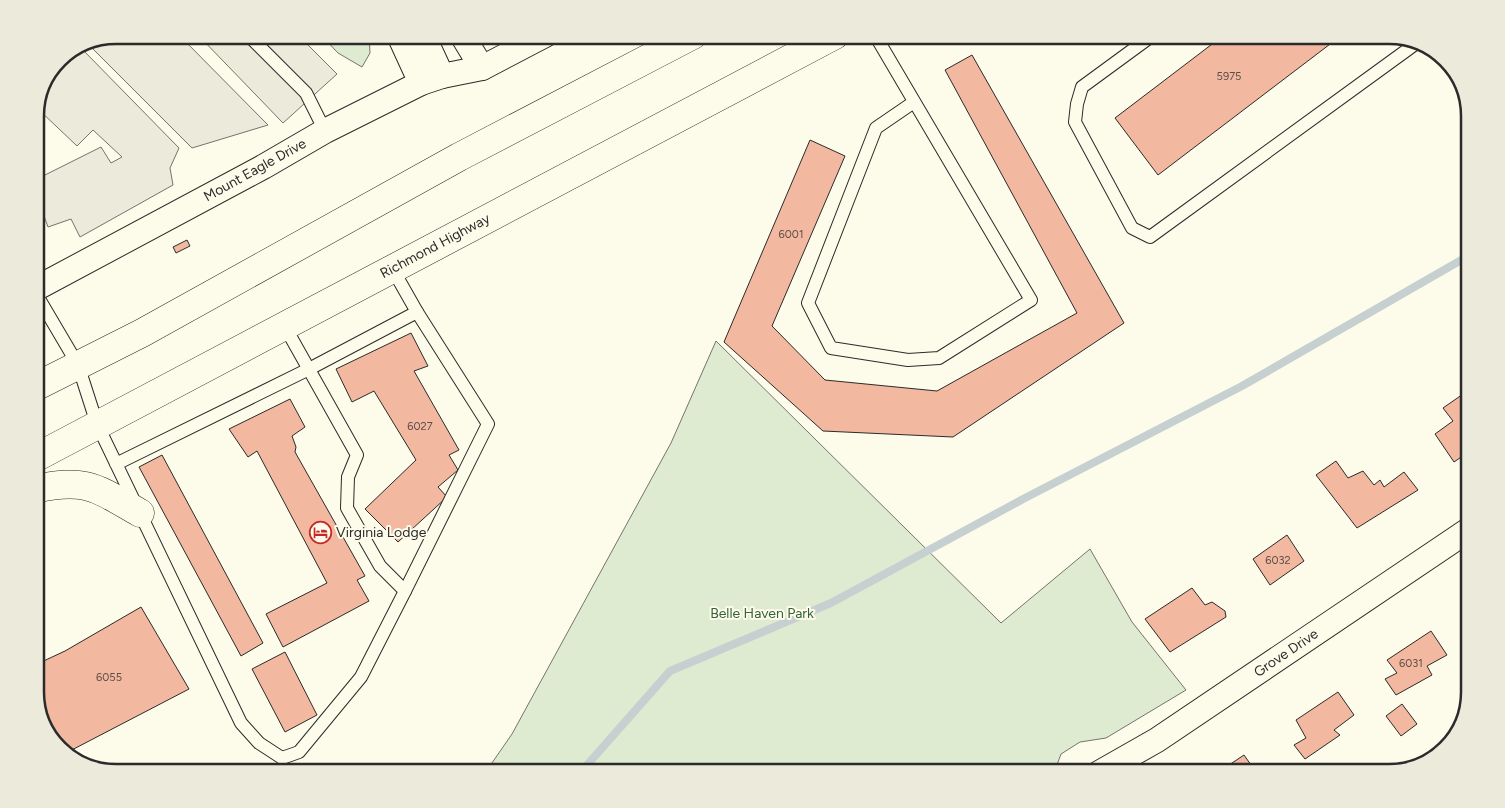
<svg xmlns="http://www.w3.org/2000/svg" width="1505" height="808" font-family="Figtree,sans-serif">
<style>
.green{fill:#deebd1;stroke:#74746e}
.parking{fill:#eceadb;stroke:#74746e}
.lines{fill:none;stroke-linecap:round;stroke-linejoin:round}
.stream{stroke:#c7d0d0;stroke-width:8}
.building{fill:#f2b8a0;stroke:#2b2b2b}
.service-casing{stroke:#2b2b2b;stroke-width:14}
.minor-casing{stroke:#2b2b2b;stroke-width:26}
.trunk-casing{stroke:#2b2b2b;stroke-width:29}
.service{stroke:#fdfbea;stroke-width:12}
.minor{stroke:#fdfbea;stroke-width:24}
.trunk{stroke:#fdfbea;stroke-width:28}
.labels{text-anchor:middle;dominant-baseline:central;stroke-width:4;stroke-linejoin:round;paint-order:stroke}
.number-label{font-size:11px;fill:#5d4e48}
.street-label{font-size:14px;fill:#2b2b2b;stroke:#fdfbea}
.poi-label{font-size:14px;fill:#2b2b2b;stroke:#fdfbea;text-anchor:start}
.park-label{font-size:14px;fill:#34623c;stroke:#fdfbea}
.rim{fill:none;stroke:#2b2b2b;stroke-width:2.5}
</style>
<rect width="100%" height="100%" fill="#fdfbea"/>
<!-- green -->
<g class="green">
<polygon points="321,35 369,35 370,53 362,67 338,53"/>
<polygon points="716,341 1001,623 1090,549 1132,622 1186,690 1106,738 1080,742 1061,754 1054,773 485,773 512,734 671,443"/>
</g>
<!-- parking -->
<g class="parking">
<polygon points="116,35 179,35 268,125 192,148 90,46"/>
<polygon points="198,35 298,35 337,74 283,123"/>
<polygon points="82,49 179,148 170,168 173,185 80,237 71,219 48,227 35,191 35,180 101,147 111,163 122,157 93,130 77,146 37,108 59,58"/>
</g>
<g class="lines">
<!-- stream -->
<polyline class="stream" points="580,773 670,671 831,603 1025,498 1242,386 1470,255"/>
</g>
<!-- building -->
<g class="building">
<polygon points="1224,35 1342,35 1158,175 1115,118"/>
<polygon points="972,55 1124,323 953,437 823,431 724,342 810,140 845,156 772,326 825,380 937,391 1077,313 945,70"/>
<polygon points="187,240 190,246 176,253 173,247"/>
<polygon points="411,333 428,366 414,371 459,450 449,455 458,470 438,487 447,497 398,542 365,509 416,460 374,391 352,402 336,369"/>
<polygon points="1466,392 1470,398 1470,451 1454,462 1435,434 1453,421 1443,408"/>
<polygon points="290,399 305,427 292,436 296,447 295,452 365,576 357,580 369,601 283,647 266,614 327,583 257,451 248,457 229,429"/>
<polygon points="162,455 263,643 241,656 139,467"/>
<polygon points="1336,461 1348,478 1363,471 1374,485 1380,480 1384,487 1404,472 1418,490 1357,528 1316,475"/>
<polygon points="1287,535 1304,561 1270,585 1253,559"/>
<polygon points="1192,588 1205,605 1212,602 1225,611 1226,617 1170,652 1145,619"/>
<polygon points="141,607 189,689 66,753 48,737 35,698 35,665 65,651"/>
<polygon points="1431,631 1447,655 1427,666 1432,675 1396,695 1385,679 1397,673 1387,660"/>
<polygon points="285,652 317,715 285,732 252,669"/>
<polygon points="1338,692 1354,715 1334,730 1340,735 1305,759 1294,745 1306,738 1296,720"/>
<polygon points="1402,704 1417,724 1401,736 1386,716"/>
<polygon points="1244,755 1256,772 1254,773 1217,773"/>
</g>
<g class="lines">
<defs>
<g id="service">
<polyline points="248,35 306,93 325,131"/>
<polyline points="875,35 1031,300 939,358 908,360 831,348 808,303 876,128 914,102"/>
<polyline points="1153,35 1082,87 1077,104 1075,122 1132,228 1150,237 1418,42"/>
<polyline points="392,268 417,312"/>
<polyline points="35,292 78,365 97,424 241,723 259,743 282,758 299,752 361,677 405,591 488,424 417,312 309,369 116,464"/>
<polyline points="284,325 357,455 348,477 347,508 380,566 405,591"/>
</g>
<g id="minor">
<polyline points="399,35 421,83"/>
<polyline points="423,35 442,76"/>
<polyline points="462,35 482,68"/>
<polyline points="35,289 263,167 325,131 421,83 442,76 482,68 545,35"/>
<polyline points="1099,773 1157,740 1470,529"/>
</g>
<g id="trunk">
<polyline points="35,387 142,333 459,157 693,35"/>
<polyline points="35,458 835,35"/>
<path d="M35,489C86,477 98,489 140,513"/>
</g>
</defs>
<!-- service casing -->
<use href="#service" class="service-casing"/>
<!-- minor casing -->
<use href="#minor" class="minor-casing"/>
<!-- trunk casing -->
<use href="#trunk" class="trunk-casing"/>
<!-- service -->
<use href="#service" class="service"/>
<!-- minor -->
<use href="#minor" class="minor"/>
<!-- trunk -->
<use href="#trunk" class="trunk"/>
</g>
<!-- icons -->
<defs>
<symbol id="hotel-ring" viewBox="-11 -11 22 22"><circle r="9.5" fill="#fdfbea" stroke="#c62828" stroke-width="1.5"/><path d="M-6-4.5h1.5V1H6V5H4.5V3h-9V5H-6ZM-4 0a1.8 1.8 0 1 1 3.6 0ZM.5 0V-2.5h3Q6-2.5 6 0Z" fill="#c62828"/></symbol>
</defs>
<g fill-rule="evenodd">
<use href="#hotel-ring" x="308" y="520" width="25" height="25"/>
</g>
<g class="labels">
<!-- number labels -->
<g class="number-label">
<text x="1229" y="76">5975</text>
<text x="791" y="234">6001</text>
<text x="420" y="426">6027</text>
<text x="1278" y="560">6032</text>
<text x="1411" y="663">6031</text>
<text x="109" y="677">6055</text>
</g>
<!-- street labels -->
<g class="street-label">
<text transform="translate(255 170) rotate(-29)">Mount Eagle Drive</text>
<text transform="translate(435 246) rotate(-28)">Richmond Highway</text>
<text transform="translate(1286 653) rotate(-34)">Grove Drive</text>
</g>
<!-- poi labels -->
<g class="poi-label">
<text x="336" y="532">Virginia Lodge</text>
</g>
<!-- park labels -->
<g class="park-label">
<text x="762" y="613">Belle Haven Park</text>
</g>
</g>
<!-- crop -->
<path d="M0 0H1505V808H0ZM116 44H1389A72 72 0 0 1 1461 116V692A72 72 0 0 1 1389 764H116A72 72 0 0 1 44 692V116A72 72 0 0 1 116 44Z" fill="#eceadb" fill-rule="evenodd"/>
<path class="rim" d="M116 44H1389A72 72 0 0 1 1461 116V692A72 72 0 0 1 1389 764H116A72 72 0 0 1 44 692V116A72 72 0 0 1 116 44Z"/>
</svg>
